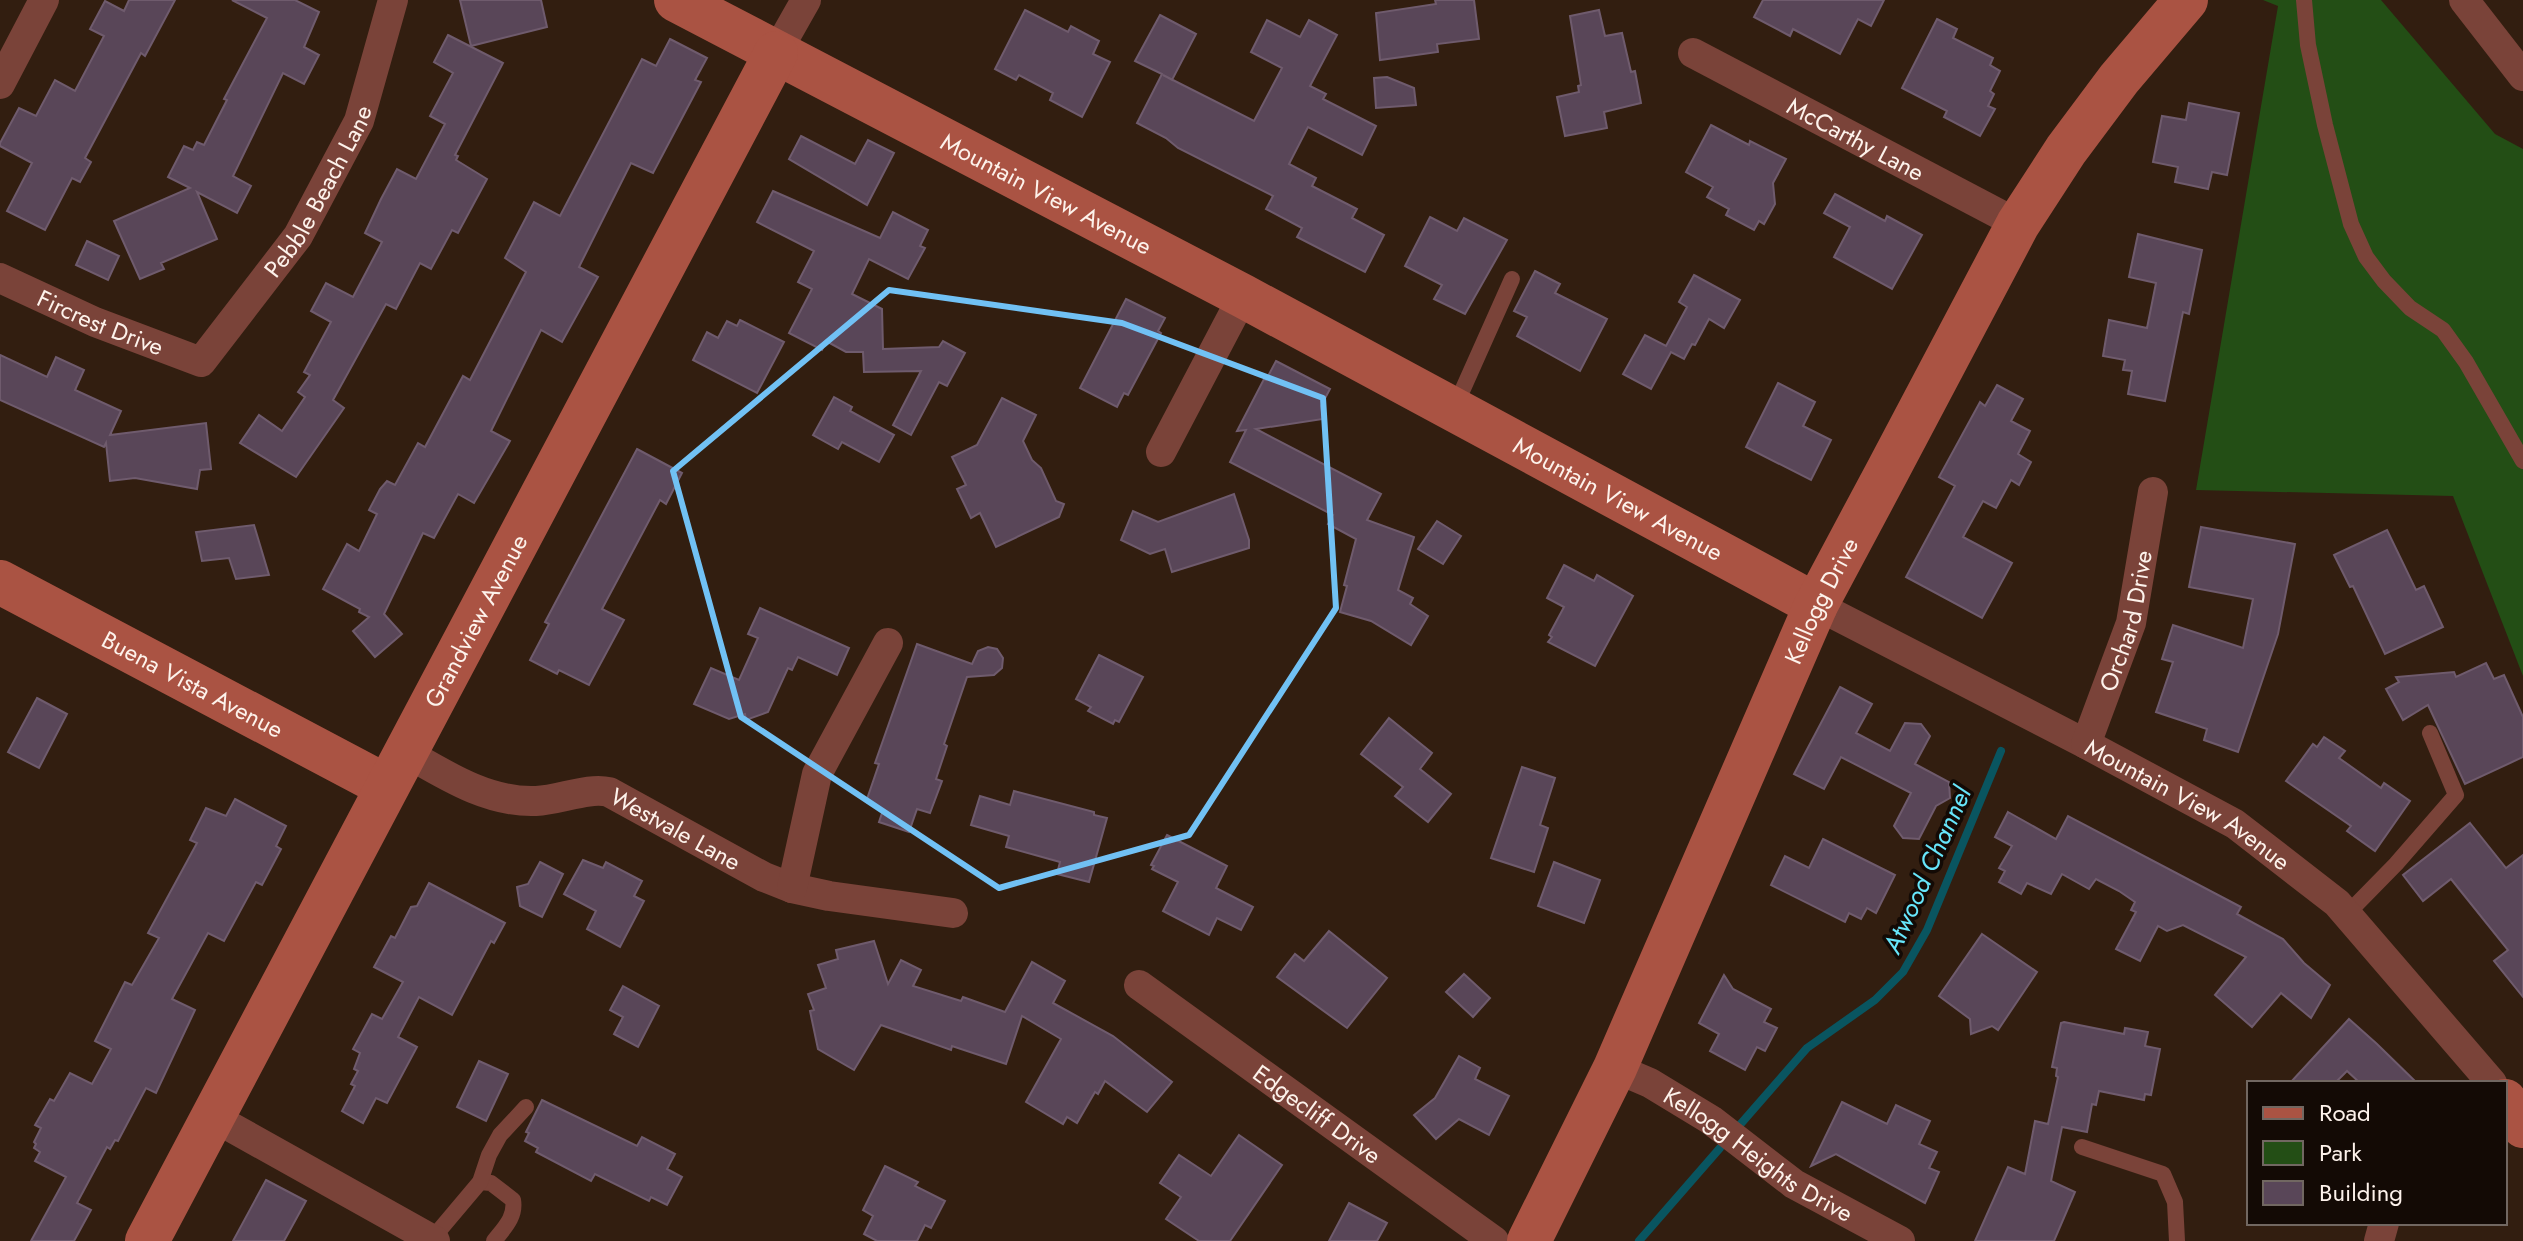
<svg xmlns="http://www.w3.org/2000/svg" width="2523" height="1241" font-family="Jost,sans-serif">
<style>
.green{fill:#234e15}
.lines{fill:none;stroke-linecap:round;stroke-linejoin:round}
.stream{stroke:#095560;stroke-width:8}
.building{fill:#594658;stroke:#6f5b6d;stroke-width:2}
.lane{stroke:#7a4339;stroke-width:16}
.street{stroke:#7a4339;stroke-width:30}
.secondary{stroke:#aa5343;stroke-width:44}
.marked{fill:none;stroke:#71c1f4;stroke-width:6;stroke-linejoin:round}
.labels{text-anchor:middle;dominant-baseline:central;stroke-width:7;stroke-linejoin:round;paint-order:stroke}
.street-label{font-size:24px;fill:#fdf2eb;stroke:#130a05}
.water-label{font-size:26px;font-style:italic;fill:#67e6fb;stroke:#130a05}
</style>
<rect width="100%" height="100%" fill="#321e10"/>
<!-- green -->
<polygon class="green" points="2263,0 2381,0 2495,134 2523,149 2523,676 2453,496 2196,490 2278,6"/>
<g class="lines">
<!-- stream -->
<g class="stream">
<polyline points="1738,1127 1807,1048 1875,1000 1903,972 1927,930 2001,751"/>
<polyline points="1639,1241 1720,1148"/>
</g>
</g>
<!-- building -->
<g class="building">
<polygon points="129,0 175,0 145,56 141,53 85,158 91,162 80,182 72,178 45,230 7,211 32,163 0,146 0,143 19,108 36,116 55,80 75,91 104,36 90,29 105,1 124,11"/>
<polygon points="232,0 295,0 319,12 304,47 319,55 304,84 283,73 233,176 251,186 237,213 197,192 217,239 161,263 164,269 140,279 114,221 190,188 168,177 184,146 193,150 197,142 204,145 227,100 224,99 267,18"/>
<polygon points="460,0 541,0 547,27 471,46"/>
<polygon points="1435,0 1474,0 1479,39 1437,44 1438,52 1380,60 1376,13 1436,4"/>
<polygon points="1763,0 1884,0 1871,26 1858,19 1840,54 1793,29 1790,36 1754,17"/>
<polygon points="1025,10 1068,32 1071,26 1099,41 1093,54 1110,62 1082,117 1050,100 1053,93 1019,75 1016,80 995,69"/>
<polygon points="1599,10 1605,36 1622,33 1631,72 1635,71 1641,103 1604,112 1607,128 1565,136 1557,97 1579,92 1578,86 1581,85 1570,16"/>
<polygon points="1160,15 1196,34 1172,80 1163,75 1254,121 1282,68 1251,52 1267,20 1300,37 1309,20 1337,35 1310,86 1326,94 1323,99 1376,126 1362,155 1308,127 1289,164 1316,178 1312,186 1357,209 1352,218 1384,235 1365,272 1297,237 1302,228 1266,209 1273,196 1178,148 1166,138 1137,123 1162,74 1135,61"/>
<polygon points="1937,19 1957,29 1953,38 1993,58 1990,65 2000,71 1990,91 1994,94 1988,106 1995,109 1980,136 1944,117 1947,111 1902,88"/>
<polygon points="448,35 503,63 455,155 458,156 456,160 487,179 458,233 452,230 431,269 420,263 396,309 386,304 333,400 344,408 296,477 240,443 259,415 282,431 305,397 298,392 310,375 304,372 331,322 311,311 326,283 353,297 382,242 365,233 381,199 397,169 416,179 445,124 430,116 453,73 434,62"/>
<polygon points="670,39 707,58 695,80 701,82 653,173 631,163 579,267 598,277 562,342 541,330 491,431 510,441 474,503 458,494 434,538 423,533 384,614 402,634 375,657 353,631 369,617 359,612 360,609 323,589 347,544 359,551 377,514 369,510 380,489 387,481 395,485 418,443 425,447 463,376 470,380 526,272 505,258 534,202 560,216 642,59 656,66"/>
<polygon points="1387,77 1414,88 1416,105 1376,108 1374,78"/>
<polygon points="2189,103 2239,113 2227,175 2212,172 2208,189 2175,182 2178,167 2153,162 2162,116 2186,120"/>
<polygon points="1711,125 1749,145 1750,141 1786,159 1773,183 1775,204 1764,224 1759,221 1754,230 1726,215 1729,209 1707,197 1713,187 1686,172"/>
<polygon points="801,136 855,164 868,140 894,153 867,205 789,159"/>
<polygon points="773,191 880,238 893,212 928,230 920,246 925,248 908,279 869,259 852,294 882,309 883,349 939,347 943,341 965,353 947,386 939,382 911,435 893,425 921,371 864,372 863,352 846,352 826,341 822,350 789,333 812,289 798,282 814,251 757,222"/>
<polygon points="1835,194 1885,221 1887,216 1922,235 1892,289 1834,257 1850,227 1824,213"/>
<polygon points="1430,217 1457,231 1464,218 1507,240 1465,314 1434,299 1442,285 1405,266"/>
<polygon points="2138,234 2202,250 2189,314 2183,312 2165,401 2128,394 2132,371 2123,370 2125,360 2103,356 2109,320 2147,328 2156,283 2129,277"/>
<polygon points="87,241 119,256 108,280 76,265"/>
<polygon points="1535,271 1560,284 1555,293 1607,319 1580,371 1517,336 1527,317 1514,311"/>
<polygon points="1694,275 1740,300 1724,328 1709,319 1695,345 1692,344 1684,359 1671,352 1651,389 1623,374 1645,335 1666,346 1687,307 1679,302"/>
<polygon points="1126,299 1165,318 1158,331 1161,333 1128,395 1124,393 1117,407 1080,388"/>
<polygon points="740,320 784,342 757,393 693,360 707,332 718,338 727,321 737,326"/>
<polygon points="0,355 47,377 56,357 84,370 75,390 121,411 110,435 206,423 211,469 200,470 197,489 135,478 110,481 106,443 104,447 0,400"/>
<polygon points="1276,361 1330,389 1321,406 1323,419 1256,429 1381,494 1367,520 1414,537 1398,590 1413,598 1410,604 1428,616 1411,645 1371,621 1340,612 1347,586 1344,585 1356,539 1328,524 1333,515 1230,462 1246,430 1237,431 1264,379 1266,380"/>
<polygon points="1778,383 1815,402 1803,426 1831,440 1811,480 1746,447"/>
<polygon points="1997,385 2023,399 2011,421 2030,431 2018,454 2031,462 2019,485 2011,480 1996,508 1983,501 1963,537 2012,563 1982,618 1906,577 1955,486 1939,477 1980,402 1985,406"/>
<polygon points="834,397 852,407 850,411 894,435 879,462 842,442 838,449 813,435"/>
<polygon points="1002,398 1036,415 1023,441 1032,460 1041,468 1056,501 1064,504 1059,517 996,547 980,513 971,518 957,489 966,485 952,457 977,445"/>
<polygon points="637,449 682,473 666,504 660,500 602,609 624,620 589,685 559,670 557,674 530,660 549,624 545,622"/>
<polygon points="1234,494 1249,540 1249,548 1172,572 1165,549 1150,554 1121,540 1133,511 1158,522"/>
<polygon points="1437,521 1461,536 1443,564 1418,549"/>
<polygon points="254,525 269,575 236,579 229,558 202,561 196,532"/>
<polygon points="2201,527 2295,544 2278,634 2238,752 2204,740 2207,729 2156,712 2173,662 2162,659 2173,625 2243,648 2253,599 2189,587"/>
<polygon points="2387,530 2416,590 2424,586 2443,627 2385,654 2353,586 2350,587 2334,555"/>
<polygon points="1564,565 1594,581 1597,575 1633,596 1595,666 1548,642 1552,637 1549,635 1564,607 1547,598"/>
<polygon points="760,608 849,648 837,675 798,657 792,670 788,668 768,712 746,720 745,714 729,719 694,704 711,668 739,680 758,638 748,634"/>
<polygon points="917,644 972,664 978,651 988,647 997,649 1003,658 1002,668 994,675 967,677 944,744 947,746 936,779 942,781 930,813 917,809 909,832 879,822 883,810 866,802 879,764 875,763"/>
<polygon points="1099,655 1143,677 1119,722 1115,720 1113,724 1088,711 1091,707 1076,699"/>
<polygon points="2486,663 2494,679 2504,675 2523,717 2523,757 2465,784 2428,705 2403,720 2386,689 2399,682 2396,677 2454,672 2456,677"/>
<polygon points="1840,687 1872,704 1856,733 1890,751 1905,723 1921,724 1930,736 1915,764 1949,782 1950,798 1936,806 1919,839 1903,838 1894,826 1911,793 1841,757 1824,789 1794,774"/>
<polygon points="37,698 67,714 39,768 8,752"/>
<polygon points="1389,718 1432,753 1420,769 1451,794 1428,822 1395,796 1403,787 1361,754"/>
<polygon points="2324,737 2345,751 2339,758 2381,788 2384,783 2410,801 2375,851 2347,831 2351,826 2286,781 2313,744 2317,747"/>
<polygon points="1522,767 1555,778 1540,825 1548,828 1534,872 1491,858"/>
<polygon points="1014,791 1094,812 1094,815 1107,818 1089,882 1057,874 1060,862 1006,847 1009,836 971,825 980,796 1010,805"/>
<polygon points="235,799 286,826 276,846 281,849 262,885 256,882 224,941 208,933 172,999 195,1010 156,1093 146,1088 118,1141 115,1140 110,1149 107,1147 77,1203 91,1210 74,1241 31,1241 66,1177 35,1161 40,1152 34,1148 36,1144 34,1142 41,1128 35,1125 50,1099 54,1101 70,1073 92,1084 111,1049 95,1041 125,982 132,985 159,938 148,933 197,843 190,840 206,808 226,816"/>
<polygon points="2008,812 2056,839 2068,816 2241,907 2237,914 2283,939 2304,963 2330,985 2311,1018 2281,993 2252,1027 2215,995 2246,957 2183,925 2167,931 2158,926 2140,961 2116,949 2136,912 2131,910 2135,902 2119,891 2096,879 2089,889 2062,874 2051,894 2027,883 2021,894 1999,882 2005,871 1999,868 2012,846 1995,837"/>
<polygon points="2470,823 2506,868 2523,855 2523,997 2494,961 2508,950 2451,879 2423,901 2403,875"/>
<polygon points="1167,835 1227,866 1216,888 1253,907 1241,930 1217,918 1209,935 1163,911 1178,882 1152,869 1154,866 1151,865"/>
<polygon points="1823,839 1895,875 1876,913 1867,908 1861,919 1849,913 1845,922 1771,885 1785,856 1809,868"/>
<polygon points="583,860 603,868 606,862 642,881 634,896 644,901 620,947 587,929 596,911 564,894"/>
<polygon points="540,862 563,874 542,917 520,906 517,887 528,884"/>
<polygon points="1554,862 1600,880 1584,923 1538,906"/>
<polygon points="429,883 505,923 494,943 491,941 452,1015 419,997 398,1037 417,1047 387,1103 376,1098 363,1123 342,1111 355,1086 351,1084 358,1071 354,1069 360,1053 353,1049 372,1014 382,1019 403,982 374,967 391,936 395,938 411,907 417,906"/>
<polygon points="1329,931 1387,978 1347,1028 1277,977 1295,954 1304,961"/>
<polygon points="1982,934 2037,972 1998,1030 1992,1026 1971,1034 1970,1019 1939,996"/>
<polygon points="874,941 888,984 901,960 921,970 913,986 961,1001 963,997 1005,1012 1032,962 1065,981 1053,1003 1113,1036 1172,1082 1147,1112 1105,1081 1098,1094 1095,1092 1077,1123 1067,1117 1063,1124 1026,1102 1061,1039 1022,1016 1006,1064 952,1046 951,1050 881,1025 854,1070 818,1049 810,1011 814,1010 808,994 826,988 818,965 838,959 836,950"/>
<polygon points="1464,974 1490,998 1473,1017 1446,992"/>
<polygon points="1724,975 1733,989 1771,1009 1764,1022 1777,1028 1765,1051 1757,1047 1745,1070 1710,1051 1719,1034 1699,1023"/>
<polygon points="623,986 659,1006 638,1047 614,1034 623,1017 610,1010"/>
<polygon points="2349,1019 2377,1044 2417,1083 2360,1083 2347,1071 2335,1083 2290,1083"/>
<polygon points="2064,1022 2124,1034 2125,1028 2148,1032 2145,1046 2160,1049 2151,1095 2145,1094 2144,1100 2099,1091 2096,1105 2092,1104 2087,1132 2062,1127 2051,1181 2075,1192 2054,1241 1975,1241 2008,1167 2025,1174 2035,1121 2048,1124 2058,1077 2056,1076 2057,1068 2052,1067 2061,1023"/>
<polygon points="1459,1056 1480,1068 1475,1079 1509,1096 1489,1135 1459,1119 1436,1139 1414,1115 1435,1098"/>
<polygon points="479,1061 508,1074 486,1121 457,1107"/>
<polygon points="542,1100 637,1146 642,1137 675,1154 667,1169 682,1177 667,1205 651,1197 649,1201 595,1174 591,1181 536,1152 538,1148 525,1141 529,1133 526,1132"/>
<polygon points="1842,1102 1887,1124 1896,1105 1930,1121 1919,1144 1937,1152 1929,1168 1939,1172 1925,1203 1836,1154 1811,1166"/>
<polygon points="1239,1135 1282,1165 1230,1241 1199,1241 1166,1219 1181,1197 1160,1183 1179,1155 1211,1176"/>
<polygon points="885,1166 918,1182 915,1186 945,1201 931,1228 925,1225 917,1241 877,1241 864,1234 873,1216 863,1210"/>
<polygon points="266,1180 306,1201 284,1241 233,1241"/>
<polygon points="1349,1203 1387,1223 1377,1241 1329,1241"/>
</g>
<g class="lines">
<!-- lane -->
<g class="lane">
<polyline points="2304,0 2308,45 2325,125 2351,224 2366,257 2384,281 2410,308 2443,330 2466,362 2523,461"/>
<polyline points="1454,409 1512,279"/>
<polyline points="2347,914 2396,864 2456,795 2430,733"/>
<polyline points="2082,1147 2163,1174 2175,1202 2177,1241"/>
<path d="M480,1182L491,1183L513,1200C516,1217 504,1228 494,1241"/>
<polyline points="432,1239 480,1182 489,1155 500,1135 526,1107"/>
</g>
<!-- street -->
<g class="street">
<polyline points="2464,0 2523,76"/>
<polyline points="776,53 806,0"/>
<path id="s1" d="M1693,53L2018,224"/>
<polyline points="0,84 44,0"/>
<path id="s2" d="M0,278L95,322L201,362L298,236L359,121L393,0"/>
<polyline points="1161,452 1243,296"/>
<path id="s3" d="M1816,605L2086,744L2235,824L2337,903L2492,1083"/>
<path id="s4" d="M2086,744L2131,623L2153,492"/>
<path id="s5" d="M405,752C445,775 488,803 536,801C560,800 588,787 609,792L764,877L792,888L829,896L953,913"/>
<polyline points="792,888 817,774 888,643"/>
<path id="s6" d="M1139,985L1494,1241"/>
<path id="s7" d="M1615,1068L1650,1083L1711,1120L1794,1184L1900,1241"/>
<polyline points="213,1117 435,1241"/>
<polyline points="2379,1241 2384,1223"/>
</g>
<!-- secondary -->
<g class="secondary">
<path id="s8" d="M676,0L1243,296L1816,605"/>
<path id="s9" d="M0,582L386,786"/>
<polyline points="2505,1101 2523,1126"/>
<path id="s10" d="M147,1241L776,53"/>
<path id="s11" d="M1529,1241L1615,1068L1816,605L1887,472L2018,224L2066,150L2119,79L2186,0"/>
</g>
</g>
<!-- marked area -->
<path class="marked" d="M889,290L1122,323L1323,398L1336,608L1189,835L999,888L741,717L673,471Z"/>
<g class="labels">
<!-- street labels -->
<g class="street-label">
<text stroke="none"><textPath href="#s1" startOffset="184">McCarthy Lane</textPath></text>
<text stroke="none"><textPath href="#s2" startOffset="426">Pebble Beach Lane</textPath></text>
<text stroke="none"><textPath href="#s8" startOffset="418">Mountain View Avenue</textPath></text>
<text stroke="none"><textPath href="#s2" startOffset="110">Fircrest Drive</textPath></text>
<text stroke="none"><textPath href="#s8" startOffset="1066">Mountain View Avenue</textPath></text>
<text stroke="none"><textPath href="#s11" startOffset="704">Kellogg Drive</textPath></text>
<text stroke="none"><textPath href="#s4" startOffset="130">Orchard Drive</textPath></text>
<text stroke="none"><textPath href="#s10" startOffset="702">Grandview Avenue</textPath></text>
<text stroke="none"><textPath href="#s9" startOffset="218">Buena Vista Avenue</textPath></text>
<text stroke="none"><textPath href="#s3" startOffset="422">Mountain View Avenue</textPath></text>
<text stroke="none"><textPath href="#s5" startOffset="292">Westvale Lane</textPath></text>
<text stroke="none"><textPath href="#s6" startOffset="220">Edgecliff Drive</textPath></text>
<text stroke="none"><textPath href="#s7" startOffset="168">Kellogg Heights Drive</textPath></text>
</g>
<!-- water labels -->
<g class="water-label">
<text transform="translate(1927 870) rotate(-66)">Atwood Channel</text>
</g>
</g>
<!-- legend -->
<rect x="2247" y="1081" width="260" height="144" fill="#130a05" stroke="#716761" stroke-width="2"/>
<rect x="2263" y="1107" width="40" height="12" fill="#aa5343" stroke="#716761" stroke-width="2"/>
<text x="2319" y="1121" font-size="24" fill="#fdf2eb">Road</text>
<rect x="2263" y="1141" width="40" height="24" fill="#234e15" stroke="#716761" stroke-width="2"/>
<text x="2319" y="1161" font-size="24" fill="#fdf2eb">Park</text>
<rect x="2263" y="1181" width="40" height="24" fill="#594658" stroke="#716761" stroke-width="2"/>
<text x="2319" y="1201" font-size="24" fill="#fdf2eb">Building</text>
</svg>
